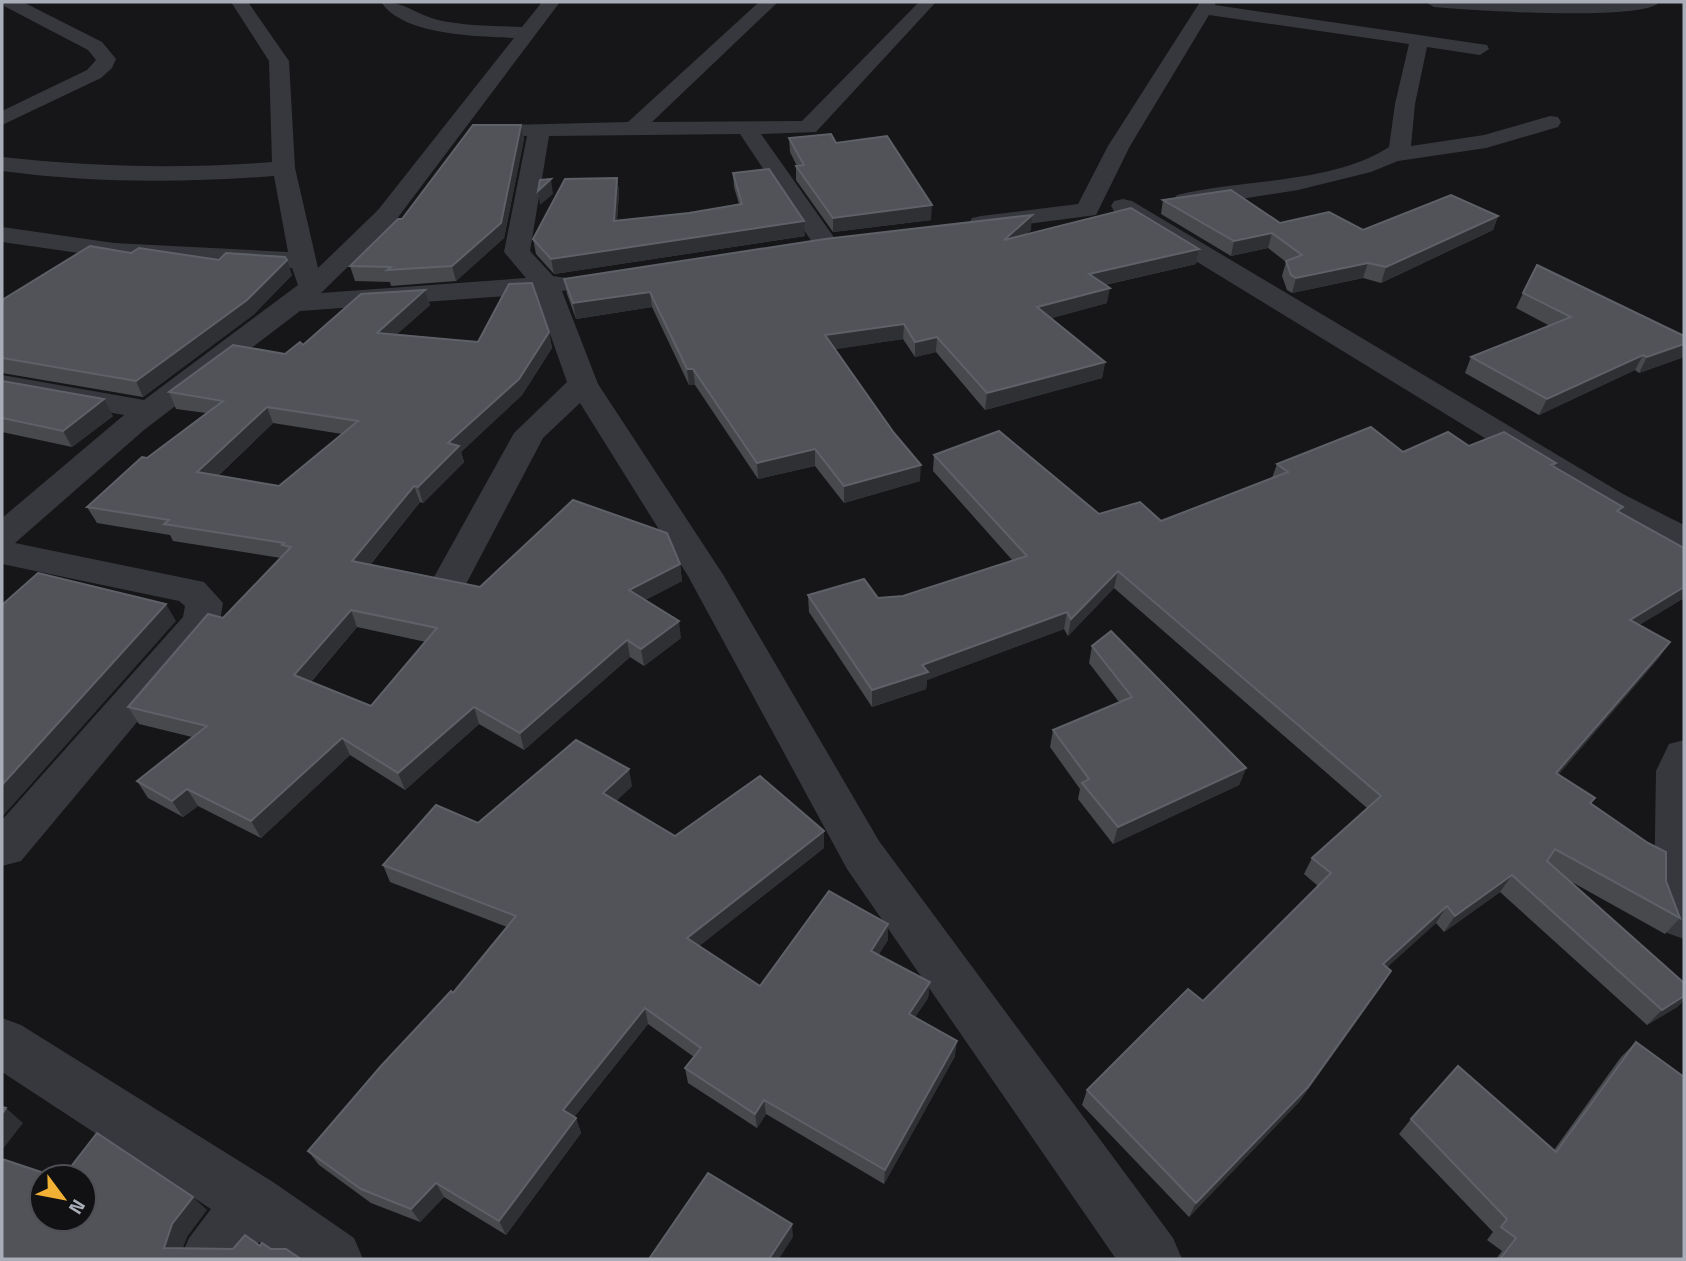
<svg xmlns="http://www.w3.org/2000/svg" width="1686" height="1261" font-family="'Titillium Web',sans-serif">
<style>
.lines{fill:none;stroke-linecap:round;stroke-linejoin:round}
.minor{fill:#37383d;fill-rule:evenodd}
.wall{fill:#47494d;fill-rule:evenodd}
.shaded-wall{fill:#2f3033}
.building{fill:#525359;stroke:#5f6168;stroke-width:2;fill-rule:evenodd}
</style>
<rect width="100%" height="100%" fill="#161618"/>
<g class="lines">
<!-- minor -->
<g class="minor">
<polygon points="2,2 23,2 102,42 116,59 112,68 101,78 2,125 2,111 87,70 96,60 88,50 4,6"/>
<path d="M231,2H248L289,61L295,168L318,268L378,210L514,38C477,36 404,36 381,2C406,2 415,14 438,20C465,26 494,26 522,27L542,2H560L396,220L321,293L526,278L504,252L527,136L504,135L501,130L504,125L628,122L759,2H778L652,122L802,121L919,2H936L816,132L761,134L838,243L834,248L825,251L816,248L740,134L549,136L530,251L553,276L567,278L571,284L567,290L562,291L598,384L724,576L879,841L1173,1238L1182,1259H1116L847,869L688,576L580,403L543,438L465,586L452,589L439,586L434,577L514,433L567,382L536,294L300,311L144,430L15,543L204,582L223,603L220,621L214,630L21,861L2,866V820L183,617L185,606L179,601L2,564V518L124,415L2,393V375L144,400L298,285L292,268L114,258L2,242V227L114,243L288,252L274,176C183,183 92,183 2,171V157C92,167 181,169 272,162L269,61Z"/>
<path d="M1200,2H1216L1215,5L1487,45L1489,49L1480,55L1427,47L1415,104L1411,146L1484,135L1550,116L1558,117L1561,122L1558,127L1486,148L1398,161L1371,172L1298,190L1203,205H1177L1173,200L1177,195C1240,179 1333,184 1389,147L1395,104L1409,44L1209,15L1130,146L1096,215L981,230L972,228L969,223L972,218L981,216L1078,204L1108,146Z"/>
<path d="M1425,2H1660C1642,22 1467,10 1434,7Z"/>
<polygon points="1123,199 1132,201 1623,494 1684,525 1684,550 1671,547 1599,508 1114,211 1111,206 1114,201"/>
<polygon points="1684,740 1684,939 1667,933 1654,897 1656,771 1669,744"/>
<polygon points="2,1018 21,1025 273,1182 354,1238 363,1259 283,1259 259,1242 246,1259 180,1259 189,1238 211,1209 2,1072"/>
</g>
</g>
<!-- wall -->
<g class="wall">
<polygon points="521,125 524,139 504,238 456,281 391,286 390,282 355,281 350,266 402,219"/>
<polygon points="789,138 836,143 931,220 833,232 796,180 796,166 797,166 790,152"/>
<polygon points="733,173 805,236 554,274 536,254 533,239 617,178 619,192 617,220 689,213 739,204 734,187"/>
<polygon points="1163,200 1280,223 1363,230 1498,216 1493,230 1381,283 1363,278 1292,293 1287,290 1282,276 1286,262 1268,248 1231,256 1161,214"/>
<polygon points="1031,230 1025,235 1199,249 1196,264 1105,285 1107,303 1051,318 1105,362 1102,378 985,410 936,352 915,357 903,339 835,349 920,481 844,503 815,466 758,479 695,385 689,385 652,307 576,319 567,294 564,279"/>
<polygon points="131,253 219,260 292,275 253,315 143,397 2,373 2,300"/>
<path d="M425,290L430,305L397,334L478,342L549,332L552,348L522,395L461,452L464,462L423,503L420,502L370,565L480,587L680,564L682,581L645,600L681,638L644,666L630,657L524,750L479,724L405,790L350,755L261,838L198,806L183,817L148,798L137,781L192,737L139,724L128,707L223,618L281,558L173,541L170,535L97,523L87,507L147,458L206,413L176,409L169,392L285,354ZM273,423L342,434L279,486L218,476ZM357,627L426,642L371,706L311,682Z"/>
<polygon points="1523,293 1684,336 1684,357 1639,373 1635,370 1539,415 1465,373 1471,357 1550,326 1516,308"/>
<polygon points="2,381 113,416 72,447 2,432"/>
<polygon points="1469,446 1556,463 1554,467 1620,513 1684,598 1639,625 1670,642 1658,659 1558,775 1595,798 1591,804 1666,881 1680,918 1665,934 1570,881 1684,983 1684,1000 1677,1007 1647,1025 1500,892 1444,932 1436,923 1387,967 1391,971 1381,987 1299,1102 1189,1217 1082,1105 1087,1090 1203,1001 1318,886 1304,874 1312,858 1367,808 1114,588 1068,636 1064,629 927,680 926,689 872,707 809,612 808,595 878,598 903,596 1013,561 933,471 934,455 1099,514 1161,521 1272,478 1277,464"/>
<polygon points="1092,646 1246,768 1239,785 1113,844 1078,799 1080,789 1050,747 1053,730 1119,702 1089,663"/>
<polygon points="632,786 616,801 675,836 824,831 824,848 699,946 760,986 888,924 888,940 878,955 930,982 928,998 915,1017 955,1056 884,1184 766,1114 757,1128 688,1083 685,1068 694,1057 648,1024 574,1117 576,1118 581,1133 506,1235 444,1197 420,1222 371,1203 319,1165 308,1151 453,993 507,927 390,882 383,865 478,823"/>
<polygon points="1636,1042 1684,1259 1496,1259 1502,1251 1487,1240 1493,1232 1399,1134 1411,1119 1554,1150 1621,1057"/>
</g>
<!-- shaded-wall -->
<g class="shaded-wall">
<polygon points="521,125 524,139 504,238 456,281 452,266"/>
<polygon points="617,178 619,192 616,235 614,221"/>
<polygon points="551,179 553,194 540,205 538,191"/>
<polygon points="932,205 931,220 833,232 833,218"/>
<polygon points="1032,215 1031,230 1003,255 1004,240"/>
<polygon points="1498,216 1493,230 1381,283 1386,267"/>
<polygon points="804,221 805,236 554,274 551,259"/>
<polygon points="1272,233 1268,248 1231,256 1234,241"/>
<polygon points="1199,249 1196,264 1086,289 1089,274"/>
<polygon points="287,260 292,275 253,315 143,397 136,381"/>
<polygon points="1368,263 1363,278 1292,293 1296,278"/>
<polygon points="1110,288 1107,303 1035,323 1037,307"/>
<polygon points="425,290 430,305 381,348 377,333"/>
<polygon points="650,292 652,307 576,319 573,303"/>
<polygon points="904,324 903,339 825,351 825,335"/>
<polygon points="549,332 552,348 522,395 461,452 464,462 423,503 418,487 448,443"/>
<polygon points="937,337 936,352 915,357 915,342"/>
<polygon points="1684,344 1684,357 1639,373 1647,357"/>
<polygon points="1643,355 1635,370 1539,415 1547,399"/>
<polygon points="1105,362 1102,378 985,410 987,393"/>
<polygon points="687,369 693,369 695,385 689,385"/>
<polygon points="104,399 113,416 72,447 63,431"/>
<polygon points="267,407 273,423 205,488 197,472"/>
<polygon points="815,449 815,466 758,479 757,463"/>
<polygon points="921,465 920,481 844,503 844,486"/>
<polygon points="414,486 420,502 359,578 352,561"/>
<polygon points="680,564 682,581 632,607 629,590"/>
<polygon points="1118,571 1114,588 1068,636 1071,619"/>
<polygon points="1684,587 1684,598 1619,637 1630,620"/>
<polygon points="166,604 176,621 2,817 2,785"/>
<polygon points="351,610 357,627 302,692 294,675"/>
<polygon points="1067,612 1064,629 927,680 926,689 872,707 872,690 922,665"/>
<polygon points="679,621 681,638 644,666 641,649"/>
<polygon points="627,640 630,657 524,750 520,733"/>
<polygon points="1670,642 1658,659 1545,790 1556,773"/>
<polygon points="474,707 479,724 405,790 398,773"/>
<polygon points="342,738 350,755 261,838 251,821"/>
<polygon points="1246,768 1239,785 1113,844 1118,827"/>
<polygon points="629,769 632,786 607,810 603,793"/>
<polygon points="187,789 198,806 183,817 172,801"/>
<polygon points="824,831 824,848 689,954 687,938"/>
<polygon points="1512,875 1500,892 1444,932 1455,916"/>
<polygon points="1447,906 1436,923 1373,980 1383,964"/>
<polygon points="888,924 888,940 871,967 871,951"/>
<polygon points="1391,971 1381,987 1299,1102 1189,1217 1196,1203"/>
<polygon points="930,982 928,998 907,1029 909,1014"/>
<polygon points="1684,996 1684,1000 1677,1007 1647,1025 1662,1010"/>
<polygon points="645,1008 648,1024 568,1125 563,1110"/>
<polygon points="957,1041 955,1056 884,1184 885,1170"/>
<polygon points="764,1100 766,1114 757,1128 755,1114"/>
<polygon points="6,1108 23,1123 2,1150 2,1114"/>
<polygon points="576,1118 581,1133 506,1235 499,1221"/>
<polygon points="436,1183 444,1197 420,1222 411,1209"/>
<polygon points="193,1197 207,1210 187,1237 179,1259 164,1248 172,1224"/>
<polygon points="792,1224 793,1237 779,1259 769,1259"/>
</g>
<!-- building -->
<g class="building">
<polygon points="473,125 521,125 501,223 452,266 387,270 391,267 350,266 398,219 402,219"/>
<polygon points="831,134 836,143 887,136 932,205 833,218 796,166 804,165 789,138"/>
<polygon points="769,169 804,221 551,259 533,239 565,179 617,178 614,221 689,213 742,204 733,173"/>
<polygon points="551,179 538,191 540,180"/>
<polygon points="1231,190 1280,223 1329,212 1363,230 1451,195 1498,216 1386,267 1368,263 1296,278 1291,275 1286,261 1302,255 1272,233 1234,241 1163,200"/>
<polygon points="1131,208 1199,249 1089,274 1110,288 1037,307 1105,362 987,393 937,337 915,342 904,324 825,335 894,433 921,465 844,486 815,449 757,463 693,369 687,369 650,292 573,303 564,279 825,239 1032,215 1004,240"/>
<polygon points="90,246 131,253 139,248 219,260 226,253 285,257 287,260 247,300 136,381 2,358 2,300"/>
<polygon points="1537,265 1684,336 1684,344 1647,357 1643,355 1547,399 1471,357 1571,317 1523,293"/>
<path d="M532,283L549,332L519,379L448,443L459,446L418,487L414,486L352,561L480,587L573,500L667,533L680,564L629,590L679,621L641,649L627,640L520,733L474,707L398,773L342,738L251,821L187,789L172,801L137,781L207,726L128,707L208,614L223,618L291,547L282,545L284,543L164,524L169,520L87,507L142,457L147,458L223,401L169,392L233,345L285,354L300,342L303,345L361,294L425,290L377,333L478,342L509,284ZM267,407L358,421L279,486L197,472ZM351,610L437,628L371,706L294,675Z"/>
<polygon points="2,381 104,399 63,431 2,418"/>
<polygon points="1371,427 1403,452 1448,432 1469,446 1504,432 1556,463 1551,465 1623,507 1617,511 1684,548 1684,587 1630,620 1670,642 1556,773 1595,798 1590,803 1648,843 1666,852 1666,881 1680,918 1555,849 1547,861 1684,983 1684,996 1662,1010 1512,875 1455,916 1447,906 1383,964 1391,971 1308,1087 1196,1203 1087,1090 1188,989 1203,1001 1331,873 1312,858 1381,796 1118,571 1071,619 1067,612 922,665 928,672 872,690 808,595 864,579 878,598 903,596 1027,556 934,455 999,431 1099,514 1140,502 1161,521 1288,472 1277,464"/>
<polygon points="38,573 166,604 2,785 2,605"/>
<polygon points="1111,631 1246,768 1118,827 1082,783 1089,779 1053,730 1132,697 1092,646"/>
<polygon points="576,740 629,769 603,793 675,836 760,776 824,831 687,938 760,986 829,891 888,924 871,951 930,982 909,1014 957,1041 885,1170 764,1100 755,1114 685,1068 701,1048 645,1008 563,1110 576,1118 499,1221 436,1183 411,1209 361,1189 308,1151 381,1066 451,991 453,993 516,916 383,865 436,805 478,823"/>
<polygon points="1636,1042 1684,1077 1684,1259 1500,1259 1516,1238 1501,1227 1507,1219 1411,1119 1458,1066 1556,1152"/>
<polygon points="2,1107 6,1108 2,1114"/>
<polygon points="97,1133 193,1197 172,1224 164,1248 233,1249 245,1235 260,1246 262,1243 271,1249 286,1249 301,1259 2,1259 2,1159 56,1177 42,1177 42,1219 84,1219 84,1177 63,1177"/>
<polygon points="708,1173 792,1224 769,1259 649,1259"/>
</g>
<!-- border -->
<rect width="1686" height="1261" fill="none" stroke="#a8adb8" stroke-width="7"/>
<!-- north arrow -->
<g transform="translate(63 1198) rotate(122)"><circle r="33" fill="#111113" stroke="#4d4f55" stroke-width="2"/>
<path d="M0-5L12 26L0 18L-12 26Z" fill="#f2b134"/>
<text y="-10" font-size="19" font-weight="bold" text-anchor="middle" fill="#a8adb8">N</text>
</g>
</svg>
